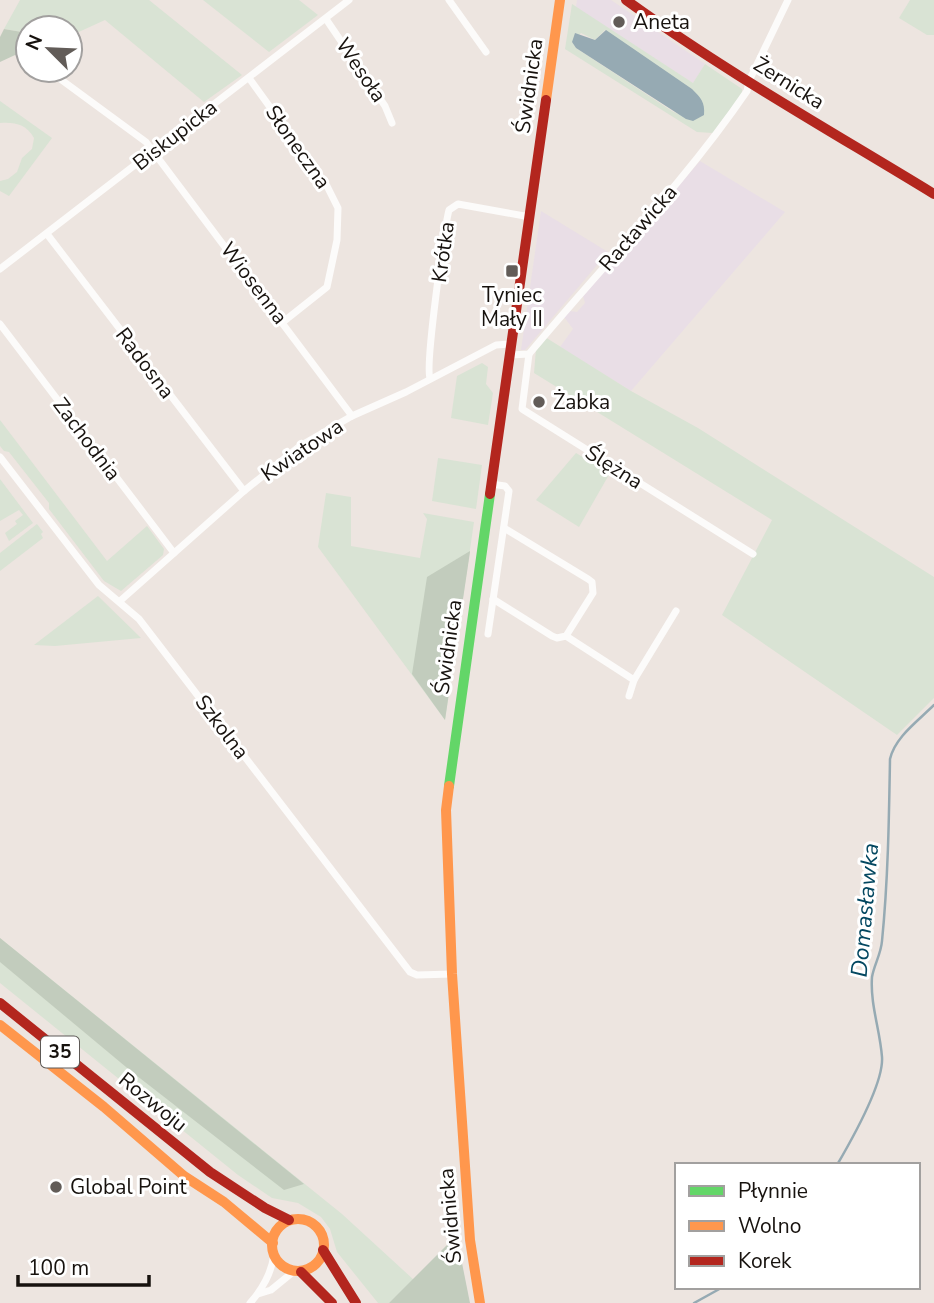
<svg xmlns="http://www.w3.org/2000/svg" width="934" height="1303" font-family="'Nunito Sans',sans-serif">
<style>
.commercial{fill:#e9dee6}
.green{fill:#d9e3d4;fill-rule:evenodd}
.forest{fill:#c2ccbd}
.water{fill:#96aab3}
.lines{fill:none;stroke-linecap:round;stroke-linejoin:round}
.stream{stroke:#96aab3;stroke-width:2.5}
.street{stroke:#fcfbfa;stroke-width:7}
.fast{stroke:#63d668;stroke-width:10}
.slow{stroke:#ff974d;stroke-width:10}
.jam{stroke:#b3261e;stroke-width:10}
.poi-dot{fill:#625c58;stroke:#fff;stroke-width:2.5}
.labels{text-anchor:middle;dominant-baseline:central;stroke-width:6;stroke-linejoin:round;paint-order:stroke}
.shield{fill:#fff;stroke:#5d5956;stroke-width:2}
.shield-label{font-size:19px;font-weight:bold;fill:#17120e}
.poi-label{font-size:21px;fill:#17120e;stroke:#fff;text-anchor:start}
.street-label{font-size:21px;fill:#17120e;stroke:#fff}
.water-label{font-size:23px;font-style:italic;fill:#034760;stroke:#fff}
</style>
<rect width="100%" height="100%" fill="#ede5e0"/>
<!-- commercial -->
<g class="commercial">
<polygon points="577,0 611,0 705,64 693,83 576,7"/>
<polygon points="700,161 785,212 631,391 560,347 573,329 564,317 570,311 577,312 585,303 583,296"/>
<polygon points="541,211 608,252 525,350 521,350"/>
</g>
<!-- green -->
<g class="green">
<polygon points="20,0 149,0 242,75 204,102 105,20 70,36 70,28 28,28 28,33 4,29"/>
<polygon points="203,0 299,0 318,15 269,52"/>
<polygon points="910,0 934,0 934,35 927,35 899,18"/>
<path d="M572,4L693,83L705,64L742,89V93L713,133L697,132L565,49ZM605,30L693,121L672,111L576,48L572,42L581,33L595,40Z"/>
<path d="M0,101L52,138L9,196L0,191V181L8,179L17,172L22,158L32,149L34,138C26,124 15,122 0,123Z"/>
<polygon points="545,337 631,391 698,428 934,577 934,698 897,735 722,615 772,520 534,373 536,349"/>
<polygon points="482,363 488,367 486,384 493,393 488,425 451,418 457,376"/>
<polygon points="0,420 107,561 147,526 164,549 163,555 121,591 104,581 49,509 49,503 9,452 4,451 0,446"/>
<polygon points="576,453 610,473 579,527 536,500"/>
<polygon points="438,458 482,465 476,509 432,501"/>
<polygon points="0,479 33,523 9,541 5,533 17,524 15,521 23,515 19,510 0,521"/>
<polygon points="326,493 351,497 351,546 420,558 427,519 423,513 474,522 445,720 318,547"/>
<polygon points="37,524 43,532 41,534 43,538 0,571 0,553"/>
<polygon points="98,596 141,638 55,646 34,645"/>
<polygon points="0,938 342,1214 414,1280 389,1303 378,1303 337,1252 330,1229 321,1217 298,1203 272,1198 238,1175 0,983"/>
</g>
<!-- forest -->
<g class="forest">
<polygon points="4,29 28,33 28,49 0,62 0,37"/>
<polygon points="470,551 470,552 445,720 412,674 427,577"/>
<polygon points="0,938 304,1184 284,1190 132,1072 0,962"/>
<polygon points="457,1238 470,1303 389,1303 446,1246"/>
</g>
<!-- water -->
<path class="water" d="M606,30L692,89C701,98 705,102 704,115L693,121L686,119L576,48L572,42L575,33L595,40Z"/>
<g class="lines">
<!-- stream -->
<g class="stream">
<path d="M837,1165C851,1141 884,1084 882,1057C880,1030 870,1004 872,977C874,965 881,954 882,941C888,881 889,820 890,759C895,737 918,721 934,705"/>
<polyline points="694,1303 723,1287"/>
</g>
<!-- street -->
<g class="street">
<polyline points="449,0 486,52"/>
<polyline points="326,19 385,106 392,123"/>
<polyline points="48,70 146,142 352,416"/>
<polyline points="249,78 327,186 338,208 337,240 327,287 283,322"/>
<polyline points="47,234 244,491"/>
<polyline points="0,269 349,0"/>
<polyline points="0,324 174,553"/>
<polyline points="529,354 522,409 753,554"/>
<path d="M510,355L529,354C602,266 683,185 747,91L749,81L788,0"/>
<path d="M430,378C425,366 444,230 449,210L458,204L530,217"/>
<polyline points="0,457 99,585 139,619 410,972 417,975 452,974"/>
<polyline points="493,599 552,636 557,638 566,636 593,593 592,582 588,579 504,528"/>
<polyline points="120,601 244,491 300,446 352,416 406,392 496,345 511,344"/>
<polyline points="488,634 509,491 505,486 491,484"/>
<polyline points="566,636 634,680"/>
<polyline points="629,696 634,680 676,611"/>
<polyline points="258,1294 271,1290 293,1272"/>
<path d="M250,1303C262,1290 272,1272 274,1254"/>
</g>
<!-- fast -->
<polyline class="fast" points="449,786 490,494"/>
<!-- slow -->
<g class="slow">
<polyline points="546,100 560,0"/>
<polyline points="449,786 446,810 452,974 470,1240 480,1303"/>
<polyline points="0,1025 104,1107 184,1176 224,1202 273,1243"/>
<circle cx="298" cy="1245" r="26"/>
</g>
<!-- jam -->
<g class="jam">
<path d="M626,0C724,71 831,131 934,194"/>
<polyline points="490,494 546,100"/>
<polyline points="0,1003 210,1172 265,1208 289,1220"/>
<polyline points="323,1250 356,1303"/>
<polyline points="301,1272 332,1303"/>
</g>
</g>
<!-- markers -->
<g class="poi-dot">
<circle cx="619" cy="22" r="7"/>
<rect x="505" y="264" width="14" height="14" rx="3.5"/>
<circle cx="539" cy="402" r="7"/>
<circle cx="56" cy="1187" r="7"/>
</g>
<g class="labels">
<!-- shield labels -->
<rect class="shield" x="41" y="1036.5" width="38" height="31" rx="5"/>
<g class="shield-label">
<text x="60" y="1052">35</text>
</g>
<!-- poi labels -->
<g class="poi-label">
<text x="633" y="22">Aneta</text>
<text x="512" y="295" text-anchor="middle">Tyniec<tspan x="512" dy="24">Mały II</tspan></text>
<text x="553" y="402">Żabka</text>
<text x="70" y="1187">Global Point</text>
</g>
<!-- street labels -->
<g class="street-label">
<text transform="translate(361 70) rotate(56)">Wesoła</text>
<text transform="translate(789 83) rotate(32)">Żernicka</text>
<text transform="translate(529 86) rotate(-82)">Świdnicka</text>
<text transform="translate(175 135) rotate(-38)">Biskupicka</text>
<text transform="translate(298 147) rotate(55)">Słoneczna</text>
<text transform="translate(638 228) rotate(-49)">Racławicka</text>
<text transform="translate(443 252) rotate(-82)">Krótka</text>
<text transform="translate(254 283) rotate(53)">Wiosenna</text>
<text transform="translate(145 363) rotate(53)">Radosna</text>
<text transform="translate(87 439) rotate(53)">Zachodnia</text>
<text transform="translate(302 450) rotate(-34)">Kwiatowa</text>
<text transform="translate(614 467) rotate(32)">Ślężna</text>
<text transform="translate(448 647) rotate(-82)">Świdnicka</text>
<text transform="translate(222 727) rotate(53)">Szkolna</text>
<text transform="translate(153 1102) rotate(39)">Rozwoju</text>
<text transform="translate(450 1216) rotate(-95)">Świdnicka</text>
</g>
<!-- water labels -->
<g class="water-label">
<text transform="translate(865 910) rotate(-85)">Domasławka</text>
</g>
</g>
<!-- legend -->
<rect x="675" y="1163" width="245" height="126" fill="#ffffff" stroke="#a2a09f" stroke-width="2"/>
<rect x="689" y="1186" width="35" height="10" fill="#63d668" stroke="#a2a09f" stroke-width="2"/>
<text x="738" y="1198" font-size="21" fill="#17120e">Płynnie</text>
<rect x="689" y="1221" width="35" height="10" fill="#ff974d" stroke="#a2a09f" stroke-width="2"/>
<text x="738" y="1233" font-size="21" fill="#17120e">Wolno</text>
<rect x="689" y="1256" width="35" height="10" fill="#b3261e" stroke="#a2a09f" stroke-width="2"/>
<text x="738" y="1268" font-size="21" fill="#17120e">Korek</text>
<!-- north arrow -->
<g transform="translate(49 49) rotate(294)"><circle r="33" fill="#ffffff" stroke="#a2a09f" stroke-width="2"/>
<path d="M0-5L12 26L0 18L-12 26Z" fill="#625c58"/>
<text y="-10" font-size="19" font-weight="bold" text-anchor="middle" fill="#17120e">N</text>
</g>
<!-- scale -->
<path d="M18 1275v10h131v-10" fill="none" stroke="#17120e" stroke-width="3.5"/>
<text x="28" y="1275" font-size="21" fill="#17120e" stroke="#ffffff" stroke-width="5" paint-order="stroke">100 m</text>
</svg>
